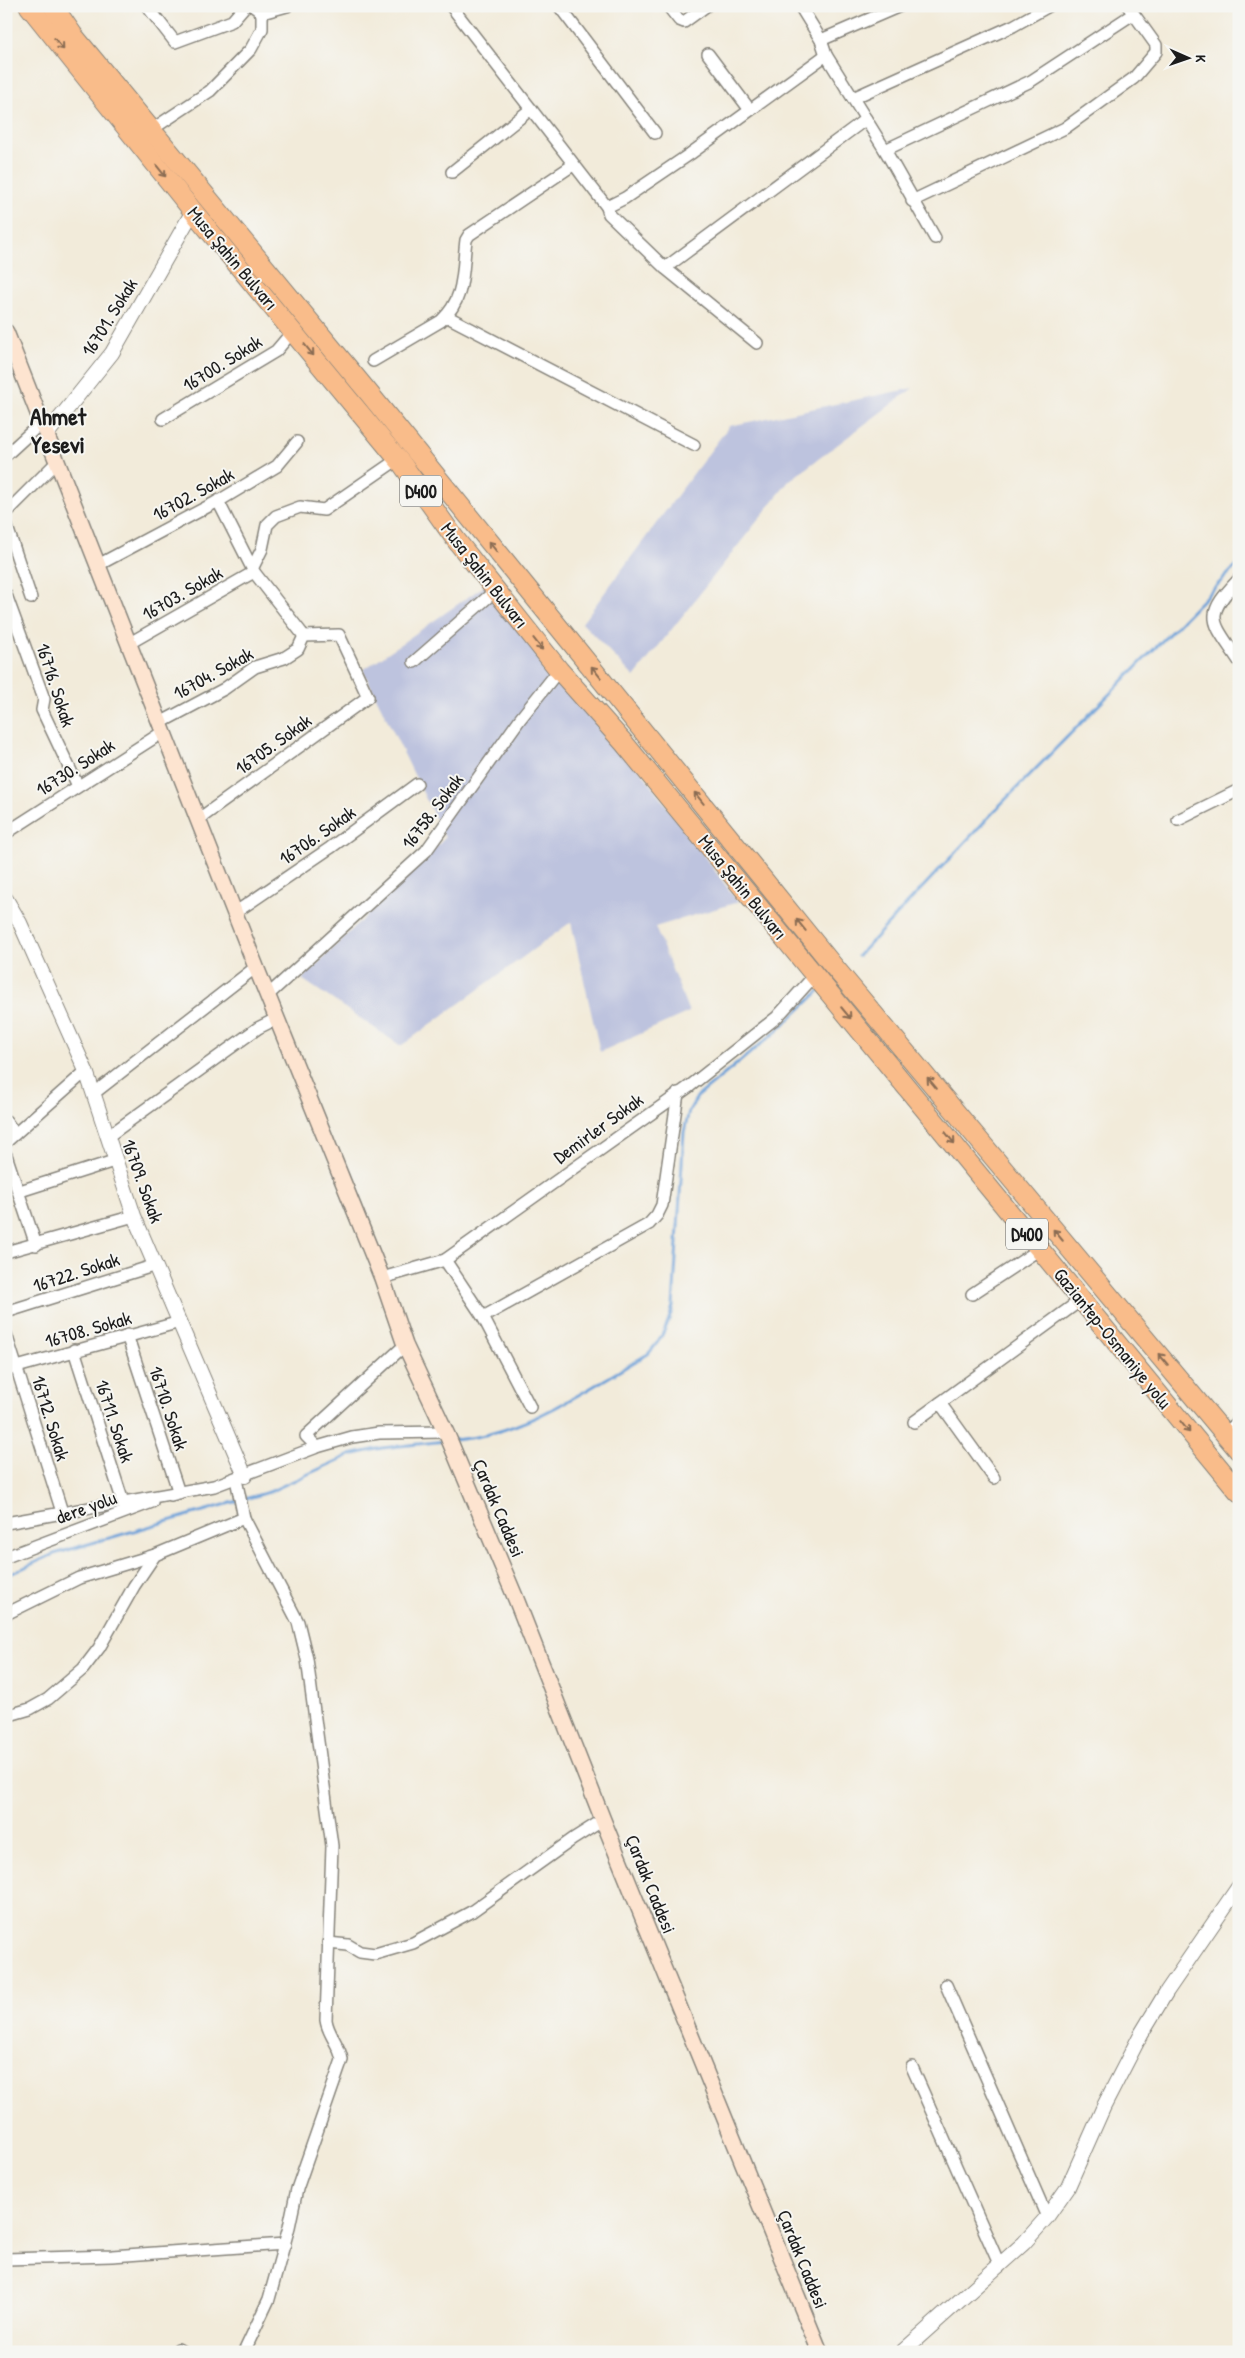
<svg xmlns="http://www.w3.org/2000/svg" width="1245" height="2358" font-family="'Patrick Hand',sans-serif">
<style>
.industrial{fill:#bdc3de}
.lines{fill:none;stroke-linecap:round;stroke-linejoin:round}
.stream{stroke:#6ca0d8;stroke-width:3}
.minor-casing{stroke:#87847b;stroke-width:14}
.tertiary-casing{stroke:#87847b;stroke-width:16}
.secondary-casing{stroke:#87847b;stroke-width:18}
.trunk-casing{stroke:#87847b;stroke-width:21}
.minor{stroke:#fff;stroke-width:11}
.tertiary{stroke:#fff;stroke-width:14}
.secondary{stroke:#fde4d0;stroke-width:15}
.trunk{stroke:#f9bc8a;stroke-width:19}
.oneway{stroke:#8a6c53}
.labels{text-anchor:middle;dominant-baseline:central;stroke-width:4;stroke-linejoin:round;paint-order:stroke}
.shield{fill:#f6f6f2;stroke:#5d5d5c;stroke-width:1}
.shield-label{font-size:18px;font-weight:bold;fill:#1c1c1c}
.street-label{font-size:19px;fill:#1c1c1c;stroke:#f6f6f2}
.district-label{font-size:24px;font-weight:bold;fill:#1c1c1c;stroke:#f6f6f2}
</style>
<rect width="100%" height="100%" fill="#f6f6f2"/>
<filter id="ink" filterUnits="userSpaceOnUse"><feTurbulence type="fractalNoise" baseFrequency=".02" numOctaves="2"/><feDisplacementMap in="SourceGraphic" scale="10" xChannelSelector="R" yChannelSelector="G"/><feConvolveMatrix kernelMatrix="1 2 1 2 8 2 1 2 1" color-interpolation-filters="sRGB"/></filter>
<filter id="wash" filterUnits="userSpaceOnUse"><feTurbulence type="fractalNoise" baseFrequency=".0096" numOctaves="4" result="noise"/><feDisplacementMap in="SourceGraphic" scale="20" xChannelSelector="R" yChannelSelector="G"/><feGaussianBlur stdDeviation="1.12" result="paint"/><feColorMatrix in="noise" values="0 0 0 0 0 0 0 0 0 0 0 0 0 0 0 0 0 1.4 0 .05"/><feComposite in="paint" operator="in"/></filter>
<g filter="url(#wash)">
<rect width="100%" height="100%" fill="#f2ebda"/>
<!-- industrial -->
<g class="industrial">
<polygon points="913,388 789,481 634,677 582,623 729,426"/>
<polygon points="497,577 738,902 655,927 689,1012 600,1052 571,922 401,1046 302,979 445,838 363,670"/>
</g>
<g class="lines">
<!-- stream -->
<g class="stream">
<polyline points="858,956 1001,804 1239,563"/>
<path d="M454,1440C526,1434 587,1389 648,1354C662,1339 668,1325 673,1306L684,1132L689,1111L697,1097L779,1029L819,991"/>
<polyline points="6,1576 54,1554 269,1492 350,1455 382,1448 445,1441"/>
</g>
</g>
</g>
<g filter="url(#ink)">
<g class="lines">
<defs>
<g id="minor">
<polyline points="147,6 175,42 232,21 245,6"/>
<polyline points="451,6 607,207 609,214 665,268 757,343"/>
<polyline points="559,6 655,133"/>
<polyline points="668,6 679,20 684,22 706,6"/>
<polyline points="800,6 821,40 826,55 885,150 935,238"/>
<polyline points="262,13 287,6"/>
<polyline points="821,40 900,6"/>
<polyline points="708,54 750,110"/>
<polyline points="853,98 1013,26 1049,6"/>
<polyline points="151,130 210,91 251,49 262,29 262,13 253,6"/>
<polyline points="885,150 1031,81 1133,14"/>
<polyline points="452,172 531,109"/>
<polyline points="912,201 1065,128 1134,78 1156,52 1156,45 1128,6"/>
<polyline points="607,207 625,198 690,154 826,55"/>
<polyline points="665,268 866,119"/>
<polyline points="446,316 694,445"/>
<path d="M373,361L441,321C466,298 462,271 466,240L469,235L573,165"/>
<polyline points="163,419 276,351 293,331"/>
<polyline points="6,455 42,422"/>
<polyline points="6,513 56,463"/>
<polyline points="6,524 31,598"/>
<polyline points="98,565 222,499 277,466 297,442"/>
<polyline points="253,567 262,549 267,525 276,516 300,507 324,510 398,459"/>
<path d="M1239,579C1202,618 1212,620 1239,661"/>
<polyline points="6,595 44,699 42,710 78,786"/>
<polyline points="128,644 254,572"/>
<polyline points="414,662 496,590"/>
<polyline points="160,723 224,689 255,667 284,658 298,649 304,636"/>
<polyline points="199,819 368,697 339,635 304,636 254,572 218,501"/>
<polyline points="1178,820 1239,790"/>
<polyline points="6,833 163,732"/>
<polyline points="236,912 330,848 417,784"/>
<polyline points="268,995 426,851 520,719 559,670"/>
<polyline points="93,1094 256,967"/>
<polyline points="6,1121 15,1134"/>
<polyline points="107,1137 258,1028 278,1018"/>
<polyline points="6,1142 86,1071"/>
<polyline points="6,1155 36,1245"/>
<polyline points="20,1191 114,1161"/>
<polyline points="6,1252 134,1216"/>
<polyline points="445,1260 483,1317 530,1407"/>
<polyline points="382,1278 445,1260 690,1086 777,1017 815,975"/>
<polyline points="972,1294 1040,1249"/>
<polyline points="6,1312 156,1265"/>
<polyline points="483,1317 649,1224 657,1215 662,1205 678,1093"/>
<polyline points="6,1334 62,1512"/>
<polyline points="127,1335 179,1493 171,1495"/>
<polyline points="74,1350 123,1502"/>
<polyline points="6,1370 180,1322"/>
<polyline points="940,1403 994,1478"/>
<polyline points="914,1422 1081,1300"/>
<polyline points="1225,1434 1239,1421"/>
<polyline points="317,1447 306,1436 405,1345"/>
<path d="M236,1479L244,1518L298,1622L307,1659L332,1846L326,2020C328,2035 340,2045 342,2060L297,2189L289,2227L269,2299L244,2352"/>
<polyline points="6,1523 214,1486 317,1447 352,1437 379,1433 444,1432"/>
<polyline points="6,1557 152,1502"/>
<polyline points="6,1614 79,1578 155,1555"/>
<polyline points="6,1716 30,1709 48,1699 83,1669 99,1648 134,1586 155,1555 244,1518"/>
<polyline points="328,1943 348,1945 360,1952 375,1954 413,1943 471,1912 573,1839 603,1820"/>
<polyline points="946,1985 1047,2217"/>
<polyline points="912,2067 1000,2266"/>
<polyline points="6,2259 112,2256 285,2244"/>
<polyline points="178,2349 183,2352"/>
</g>
<g id="tertiary">
<polyline points="47,434 112,353 193,211"/>
<polyline points="6,899 20,923 86,1071 134,1216 245,1476"/>
<polyline points="902,2352 1024,2243 1047,2217 1068,2187 1104,2106 1141,2034 1167,1991 1239,1886"/>
</g>
<polyline id="secondary" points="6,332 256,967 382,1278 405,1345 448,1437 516,1599 603,1820 820,2352"/>
<g id="trunk">
<polyline points="29,6 193,211 402,464 456,540 559,670 624,743 1239,1492"/>
<polyline points="53,6 73,35 368,392 831,963 1239,1451"/>
</g>
</defs>
<!-- minor casing -->
<use href="#minor" class="minor-casing"/>
<!-- tertiary casing -->
<use href="#tertiary" class="tertiary-casing"/>
<!-- secondary casing -->
<use href="#secondary" class="secondary-casing"/>
<!-- trunk casing -->
<use href="#trunk" class="trunk-casing"/>
<!-- minor -->
<use href="#minor" class="minor"/>
<!-- tertiary -->
<use href="#tertiary" class="tertiary"/>
<!-- secondary -->
<use href="#secondary" class="secondary"/>
<!-- trunk -->
<use href="#trunk" class="trunk"/>
</g>
<!-- one-way arrows -->
<defs><path id="oneway-shaft" d="M-6 0H5M1.5-3L5.5 0L1.5 3" fill="none" stroke-width="1.6" stroke-linecap="round" stroke-linejoin="round" transform="scale(1.25)"/></defs>
<g class="oneway">
<use href="#oneway-shaft" transform="translate(59 44) rotate(51)"/>
<use href="#oneway-shaft" transform="translate(161 171) rotate(51)"/>
<use href="#oneway-shaft" transform="translate(309 350) rotate(51)"/>
<use href="#oneway-shaft" transform="translate(493 547) rotate(-129)"/>
<use href="#oneway-shaft" transform="translate(538 644) rotate(52)"/>
<use href="#oneway-shaft" transform="translate(596 672) rotate(-129)"/>
<use href="#oneway-shaft" transform="translate(699 798) rotate(-129)"/>
<use href="#oneway-shaft" transform="translate(801 925) rotate(-129)"/>
<use href="#oneway-shaft" transform="translate(846 1013) rotate(50)"/>
<use href="#oneway-shaft" transform="translate(932 1083) rotate(-130)"/>
<use href="#oneway-shaft" transform="translate(950 1138) rotate(51)"/>
<use href="#oneway-shaft" transform="translate(1058 1235) rotate(-130)"/>
<use href="#oneway-shaft" transform="translate(1163 1359) rotate(-130)"/>
<use href="#oneway-shaft" transform="translate(1185 1427) rotate(51)"/>
</g>
</g>
<g class="labels">
<!-- shield labels -->
<g class="shield">
<rect x="400" y="475.5" width="42" height="31" rx="4"/>
<rect x="1006" y="1218.5" width="42" height="31" rx="4"/>
</g>
<g class="shield-label">
<text x="421" y="491">D400</text>
<text x="1027" y="1234">D400</text>
</g>
<!-- street labels -->
<g class="street-label">
<text transform="translate(233 258) rotate(50)">Musa Şahin Bulvarı</text>
<text transform="translate(109 317) rotate(-58)">16701. Sokak</text>
<text transform="translate(222 363) rotate(-32)">16700. Sokak</text>
<text transform="translate(193 494) rotate(-29)">16702. Sokak</text>
<text transform="translate(485 575) rotate(52)">Musa Şahin Bulvarı</text>
<text transform="translate(182 593) rotate(-30)">16703. Sokak</text>
<text transform="translate(213 673) rotate(-29)">16704. Sokak</text>
<text transform="translate(56 685) rotate(72)">16716. Sokak</text>
<text transform="translate(273 744) rotate(-36)">16705. Sokak</text>
<text transform="translate(75 767) rotate(-33)">16730. Sokak</text>
<text transform="translate(432 811) rotate(-53)">16758. Sokak</text>
<text transform="translate(317 835) rotate(-35)">16706. Sokak</text>
<text transform="translate(743 887) rotate(51)">Musa Şahin Bulvarı</text>
<text transform="translate(598 1128) rotate(-36)">Demirler Sokak</text>
<text transform="translate(143 1181) rotate(70)">16709. Sokak</text>
<text transform="translate(76 1272) rotate(-18)">16722. Sokak</text>
<text transform="translate(88 1329) rotate(-16)">16708. Sokak</text>
<text transform="translate(1113 1338) rotate(51)">Gaziantep-Osmaniye yolu</text>
<text transform="translate(169 1408) rotate(72)">16710. Sokak</text>
<text transform="translate(51 1418) rotate(73)">16712. Sokak</text>
<text transform="translate(115 1421) rotate(72)">16711. Sokak</text>
<text transform="translate(86 1507) rotate(-20)">dere yolu</text>
<text transform="translate(499 1508) rotate(67)">Çardak Caddesi</text>
<text transform="translate(651 1884) rotate(68)">Çardak Caddesi</text>
<text transform="translate(803 2259) rotate(68)">Çardak Caddesi</text>
</g>
<!-- district labels -->
<g class="district-label">
<text x="58" y="416">Ahmet<tspan x="58" dy="28">Yesevi</tspan></text>
</g>
</g>
<!-- margin -->
<rect width="1245" height="2358" fill="none" stroke="#f6f6f2" stroke-width="25"/>
<!-- north arrow -->
<g transform="translate(1188 58) rotate(92)" stroke="#f6f6f2" stroke-width="4" paint-order="stroke">
<path d="M0-4L9 19L0 12L-9 19Z" fill="#1c1c1c"/>
<text y="-8" font-size="14" font-weight="bold" text-anchor="middle" fill="#1c1c1c">K</text>
</g>
</svg>
